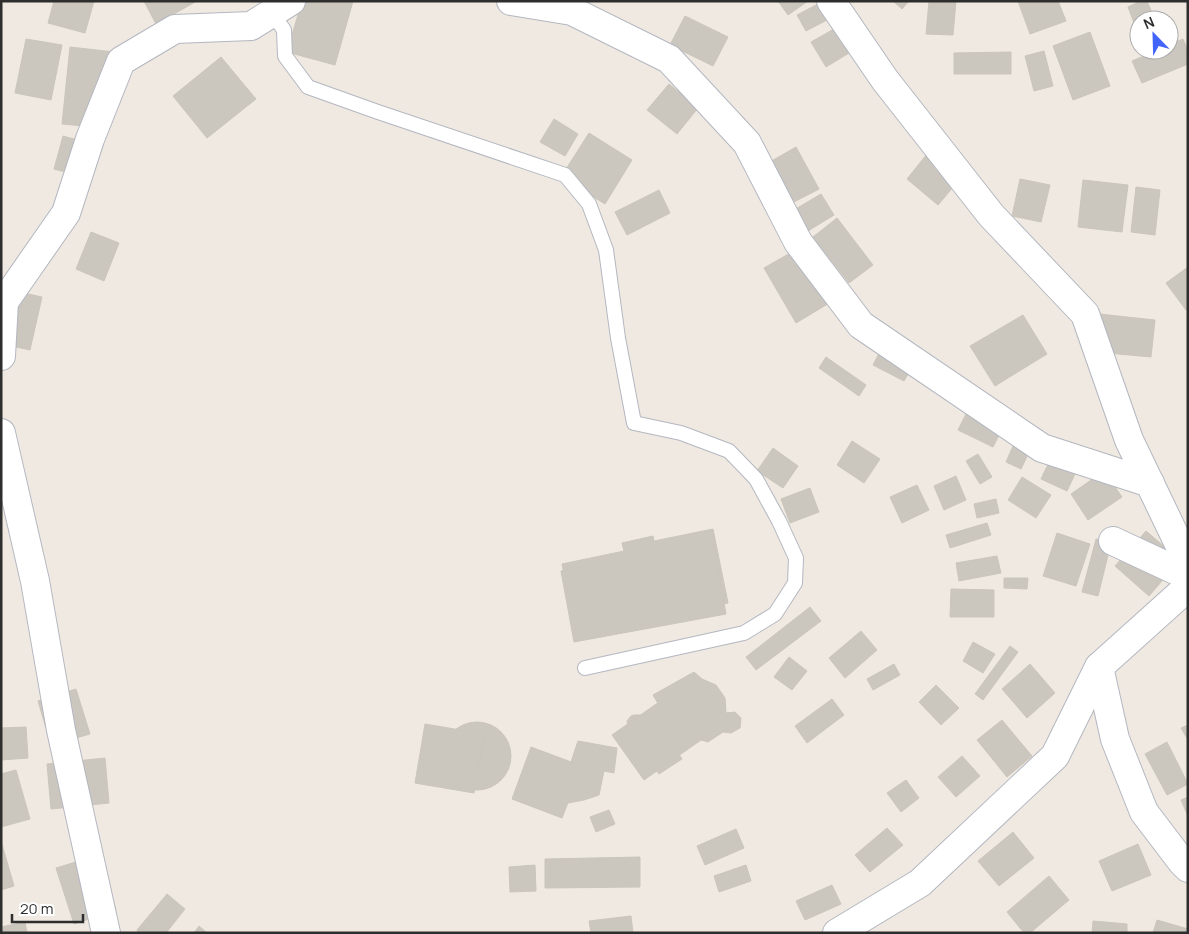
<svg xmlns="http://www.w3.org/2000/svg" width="1189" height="934" font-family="Manrope,sans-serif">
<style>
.building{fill:#cbc7bf;stroke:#cbc5ba}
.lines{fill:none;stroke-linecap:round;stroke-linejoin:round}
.service-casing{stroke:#b4b7c1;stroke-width:16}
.minor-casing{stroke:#b4b7c1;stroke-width:30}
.service{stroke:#fff;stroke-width:14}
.minor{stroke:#fff;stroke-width:28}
</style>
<rect width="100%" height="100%" fill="#efe9e1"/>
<!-- building -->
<g class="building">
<polygon points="54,1 94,1 85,33 48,23"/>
<polygon points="144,1 197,1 156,24"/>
<polygon points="302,1 353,1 335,65 287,52"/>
<polygon points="778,1 808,1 788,15"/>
<polygon points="893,1 909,1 902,9"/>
<polygon points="929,1 956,1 953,35 926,34"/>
<polygon points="1018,1 1058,1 1066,21 1030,34"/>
<polygon points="1141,1 1147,1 1155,20 1139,20 1139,36 1128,7"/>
<polygon points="818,4 827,20 806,31 797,15"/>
<polygon points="685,16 728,37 713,66 670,45"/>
<polygon points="834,29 849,53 826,67 811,42"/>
<polygon points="1090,32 1110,86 1073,100 1053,46"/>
<polygon points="26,39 62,45 51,100 15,93"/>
<polygon points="1183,39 1188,51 1188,64 1142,83 1132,61 1158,50 1169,50 1169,45"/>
<polygon points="70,47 114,52 106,128 62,124"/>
<polygon points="1044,51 1053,86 1034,91 1025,56"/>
<polygon points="1011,52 1011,74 954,74 954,53"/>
<polygon points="221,57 256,99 207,138 173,96"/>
<polygon points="669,84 698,108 677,134 647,110"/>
<polygon points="554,119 578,134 565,156 540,142"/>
<polygon points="589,133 632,160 605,204 561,177"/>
<polygon points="63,136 96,145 87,178 54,169"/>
<polygon points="796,147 819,189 790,204 768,163"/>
<polygon points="927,154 959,180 938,205 907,179"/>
<polygon points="1020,179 1050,185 1041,222 1012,216"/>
<polygon points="1083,180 1128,185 1122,232 1078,227"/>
<polygon points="1136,187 1160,190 1155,235 1131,232"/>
<polygon points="659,190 670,213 627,235 615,212"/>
<polygon points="821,194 834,215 808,231 794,210"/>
<polygon points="837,218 873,265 849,283 813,237"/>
<polygon points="91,232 119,243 104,281 76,269"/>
<polygon points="799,248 831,302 796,323 764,268"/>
<polygon points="1188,267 1188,309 1186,310 1166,283"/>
<polygon points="19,292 42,297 30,350 7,345"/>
<polygon points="1090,313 1155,320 1151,357 1086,351"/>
<polygon points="1023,315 1047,354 995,386 970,346"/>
<polygon points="890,332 922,350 904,381 873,365"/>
<polygon points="826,357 866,385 859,396 819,368"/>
<polygon points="971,404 1006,421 993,447 958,430"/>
<polygon points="1017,437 1033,444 1021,469 1006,462"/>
<polygon points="852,441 880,459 864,483 837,465"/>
<polygon points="773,448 798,466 783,488 757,471"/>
<polygon points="978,454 992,477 980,484 966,461"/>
<polygon points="1050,460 1076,472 1067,491 1041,479"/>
<polygon points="1104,471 1122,497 1088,520 1071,494"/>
<polygon points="956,476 966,500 944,510 934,486"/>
<polygon points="1022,477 1051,495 1036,518 1008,500"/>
<polygon points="917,485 929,510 902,523 890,497"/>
<polygon points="810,488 819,512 790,523 781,499"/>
<polygon points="996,499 999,513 977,518 974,504"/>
<polygon points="987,523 991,535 950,548 946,535"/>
<polygon points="713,529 728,603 576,634 562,564 624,551 622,543 653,536 654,541"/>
<polygon points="1146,531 1180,560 1149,596 1115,566"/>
<polygon points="1057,533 1090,544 1076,586 1043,576"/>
<polygon points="1096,539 1111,543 1098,596 1082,592"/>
<polygon points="714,544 726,614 574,642 561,571"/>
<polygon points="997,556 1001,573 959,581 956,563"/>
<polygon points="1004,578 1028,578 1027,589 1004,588"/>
<polygon points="951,589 994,590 994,617 950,617"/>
<polygon points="810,607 821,621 756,670 746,657"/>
<polygon points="861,631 877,650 845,678 829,658"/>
<polygon points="973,642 995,654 983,673 963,661"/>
<polygon points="1010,646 1018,652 983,700 975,694"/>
<polygon points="789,657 807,671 792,690 774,677"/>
<polygon points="894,664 900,675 873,690 867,679"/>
<polygon points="1030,664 1055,693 1027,718 1002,689"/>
<polygon points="694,672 702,679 716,685 725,698 726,713 735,712 741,718 740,728 731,733 723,732 708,742 698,739 678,753 682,759 659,774 628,727 627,721 631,716 634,715 642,715 645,719 655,716 659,705 653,695"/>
<polygon points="936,685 959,708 941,725 919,702"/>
<polygon points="679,688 711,733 644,780 612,735"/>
<polygon points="76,689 90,734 51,745 38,701"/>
<polygon points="832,699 844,715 807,743 795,726"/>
<polygon points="1002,720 1032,756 1007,777 977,740"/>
<circle cx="477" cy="756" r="34"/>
<polygon points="425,724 484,734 474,793 415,783"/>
<polygon points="1188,725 1188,740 1181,728"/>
<polygon points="26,727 28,758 1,760 1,728"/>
<polygon points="578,741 617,748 614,773 604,771 599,795 584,800 563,804 547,800 525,792 534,761 569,768"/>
<polygon points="1167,742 1188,784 1167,795 1145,754"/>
<polygon points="531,747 582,766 562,818 512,799"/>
<polygon points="962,756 980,776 956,797 938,777"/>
<polygon points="105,758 109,803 51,809 47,764"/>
<polygon points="16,770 30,819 1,827 1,774"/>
<polygon points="906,780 919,798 901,812 887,793"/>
<polygon points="1188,797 1188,816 1181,800"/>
<polygon points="609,810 615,824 596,832 590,817"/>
<polygon points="887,828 903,845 870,872 855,855"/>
<polygon points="736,829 744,848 705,865 697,846"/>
<polygon points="1013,832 1034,858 999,886 978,861"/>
<polygon points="1,841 14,886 1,890"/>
<polygon points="1138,844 1151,875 1112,891 1099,861"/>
<polygon points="99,855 116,910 74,924 56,868"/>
<polygon points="640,857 640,887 545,888 545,859"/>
<polygon points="535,865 536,891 510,892 509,867"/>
<polygon points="746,865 751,881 719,892 714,876"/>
<polygon points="1049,876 1069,900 1030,933 1024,933 1007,912"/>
<polygon points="832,885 841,904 805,920 796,901"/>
<polygon points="167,894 185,909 166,933 139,933 137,930"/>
<polygon points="631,916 633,933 591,933 589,921"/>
<polygon points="1157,920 1188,929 1188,933 1153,933"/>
<polygon points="1093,921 1127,924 1127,933 1092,933"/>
<polygon points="25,922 27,933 1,933 1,927"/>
<polygon points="199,926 207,933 194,933"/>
</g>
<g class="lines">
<defs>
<polyline id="service" points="272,13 284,30 285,56 308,87 378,112 565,175 589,204 606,250 618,338 634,423 681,433 729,451 756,479 779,521 796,558 795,583 775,614 744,633 585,668"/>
<g id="minor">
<polyline points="511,1 572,11 669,59 747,143 798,242 861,325 1042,448 1150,483"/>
<polyline points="831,1 885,80 991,215 1085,314 1129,440 1188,563"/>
<polyline points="1,356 4,302 66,213 90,139 121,61 175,29 251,26 291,1"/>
<polyline points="1,433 35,581 61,730 106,933"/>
<polyline points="1113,541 1188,576"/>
<polyline points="1099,667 1115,739 1144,812 1182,862 1188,868"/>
<polyline points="837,933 920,883 1055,756 1099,667 1188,587"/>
</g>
</defs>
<!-- service casing -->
<use href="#service" class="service-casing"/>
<!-- minor casing -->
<use href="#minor" class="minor-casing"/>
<!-- service -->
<use href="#service" class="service"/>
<!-- minor -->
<use href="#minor" class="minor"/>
</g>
<!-- border -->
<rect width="1189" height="934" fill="none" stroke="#2e2e2e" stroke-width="5"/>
<!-- north arrow -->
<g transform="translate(1154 35) rotate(337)"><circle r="24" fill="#ffffff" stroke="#ababab"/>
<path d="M0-4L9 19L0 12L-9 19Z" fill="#4264fb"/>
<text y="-8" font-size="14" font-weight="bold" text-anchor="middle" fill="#2e2e2e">N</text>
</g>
<!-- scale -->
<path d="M12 914v8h71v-8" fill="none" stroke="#2e2e2e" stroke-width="2.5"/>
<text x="20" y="914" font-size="15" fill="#2e2e2e" stroke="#ffffff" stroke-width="4" paint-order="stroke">20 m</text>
</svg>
